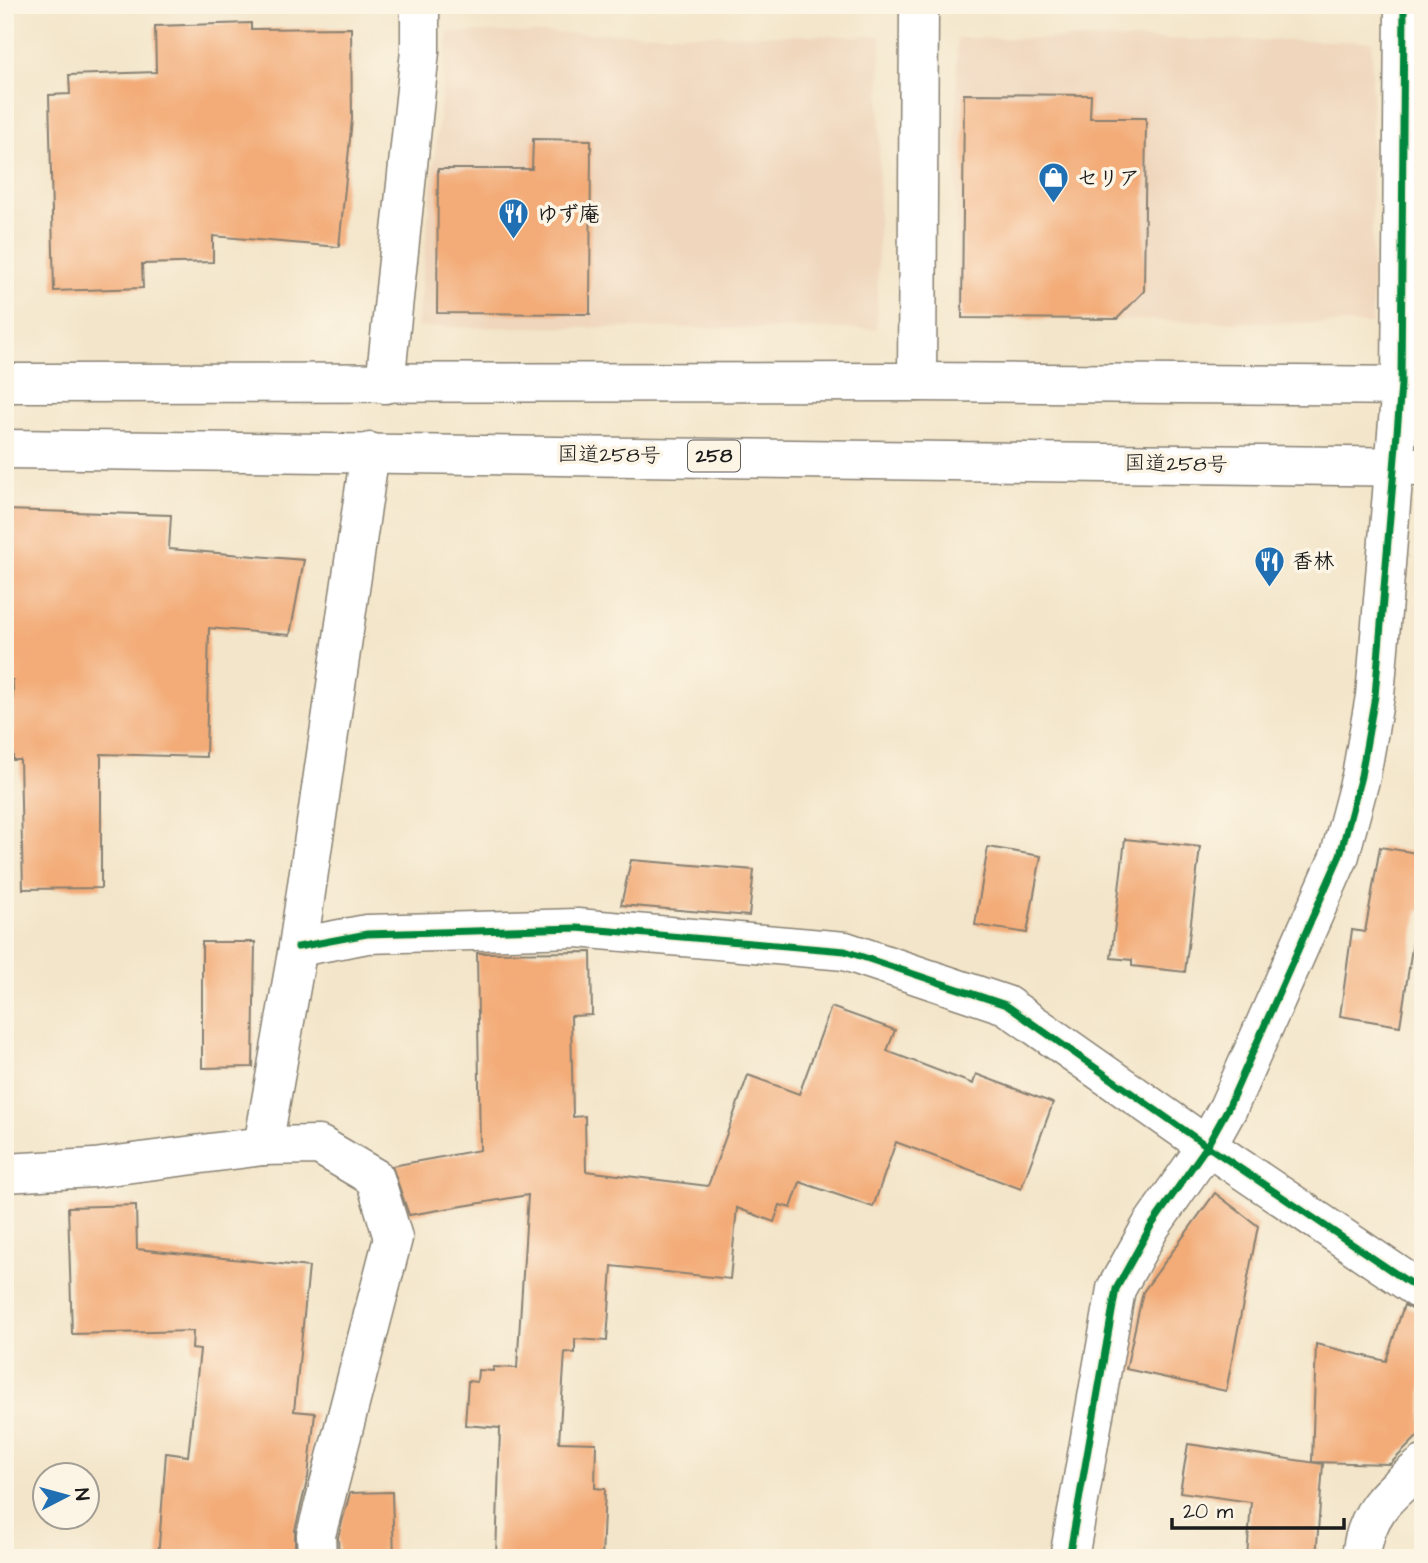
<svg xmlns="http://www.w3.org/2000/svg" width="1428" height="1563" font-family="'Architects Daughter','Klee One',sans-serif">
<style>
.built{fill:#efd6bc}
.building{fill:#f3ac78}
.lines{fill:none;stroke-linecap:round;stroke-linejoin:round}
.minor-casing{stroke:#888072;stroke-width:41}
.trunk-casing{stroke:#888072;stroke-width:41}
.minor{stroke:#fff;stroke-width:38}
.trunk{stroke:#fff;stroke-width:38}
.cycleway-casing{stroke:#fcf5e5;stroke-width:11}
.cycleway{stroke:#00873e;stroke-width:7}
.labels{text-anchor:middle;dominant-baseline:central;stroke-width:7;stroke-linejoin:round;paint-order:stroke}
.shield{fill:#fcf5e5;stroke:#5f5d58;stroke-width:2}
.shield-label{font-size:19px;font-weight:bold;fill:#1c1c1c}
.poi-label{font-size:21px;font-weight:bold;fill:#1c1c1c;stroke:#fcf5e5;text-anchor:start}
.street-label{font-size:21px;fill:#1c1c1c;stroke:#fcf5e5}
</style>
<rect width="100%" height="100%" fill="#fcf5e5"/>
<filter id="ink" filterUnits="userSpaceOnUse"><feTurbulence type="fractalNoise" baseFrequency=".0143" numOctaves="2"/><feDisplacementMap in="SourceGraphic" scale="14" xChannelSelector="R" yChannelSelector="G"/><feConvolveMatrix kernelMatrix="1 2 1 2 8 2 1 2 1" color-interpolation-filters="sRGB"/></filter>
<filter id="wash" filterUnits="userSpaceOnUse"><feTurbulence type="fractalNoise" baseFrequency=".00686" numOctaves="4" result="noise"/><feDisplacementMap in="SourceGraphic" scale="28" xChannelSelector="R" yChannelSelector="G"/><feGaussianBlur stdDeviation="1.57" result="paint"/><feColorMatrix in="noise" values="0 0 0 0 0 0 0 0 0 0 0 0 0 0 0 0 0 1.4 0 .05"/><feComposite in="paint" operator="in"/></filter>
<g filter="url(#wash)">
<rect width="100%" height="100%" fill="#f3e5c9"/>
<!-- built -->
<g class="built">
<polygon points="448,32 881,36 877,329 417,327"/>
<polygon points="957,38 1372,41 1372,324 956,318"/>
</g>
<g id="blocks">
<!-- building -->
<g class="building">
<polygon points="251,23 251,29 351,28 352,119 339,247 213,236 213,262 142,264 143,288 54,291 49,95 70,94 69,75 156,72 155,26"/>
<polygon points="964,94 1091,95 1090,118 1146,118 1144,291 1117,319 962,318"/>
<polygon points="533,139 591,140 590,314 437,313 438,169 532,169"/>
<polygon points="5,510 171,515 169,549 304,560 290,635 209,628 206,757 101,754 101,888 23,889 20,760 13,760 13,680 5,680"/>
<polygon points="1125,839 1200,847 1185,972 1132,966 1132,960 1111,958"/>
<polygon points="988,847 1041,856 1027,933 975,925"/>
<polygon points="1380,847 1423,854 1423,910 1418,909 1400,1026 1340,1016 1352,930 1365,932"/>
<polygon points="631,860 754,870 749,916 621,905"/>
<polygon points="202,942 255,942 253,1067 202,1068"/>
<polygon points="591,952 592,1015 571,1016 573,1117 585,1116 586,1171 708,1186 748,1075 799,1094 831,1007 895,1030 887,1051 973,1084 976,1074 1053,1103 1021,1189 896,1142 873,1207 800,1182 791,1208 780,1205 774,1222 737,1208 730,1279 612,1266 607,1341 575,1339 575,1353 565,1352 559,1442 596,1443 595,1488 605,1489 602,1558 496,1558 500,1428 465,1425 468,1381 477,1382 478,1370 493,1371 493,1367 517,1368 528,1195 409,1215 392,1166 480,1150 477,953"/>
<polygon points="1215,1193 1258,1226 1226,1391 1126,1369 1143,1292"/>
<polygon points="136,1205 137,1249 309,1267 294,1411 315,1413 308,1477 295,1530 295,1558 158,1558 166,1453 188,1456 200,1350 192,1349 193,1331 72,1334 68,1207"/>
<polygon points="1404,1305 1423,1314 1421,1433 1390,1464 1312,1462 1316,1344 1386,1361"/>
<polygon points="1188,1444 1323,1464 1316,1558 1247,1558 1251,1502 1180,1492"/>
<polygon points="392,1492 394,1558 339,1558 338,1537 350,1493"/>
</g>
</g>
</g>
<g filter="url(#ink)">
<use href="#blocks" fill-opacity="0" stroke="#888072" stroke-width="2"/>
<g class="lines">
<defs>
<g id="minor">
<polyline points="917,382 919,5"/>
<polyline points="385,384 420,51 420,5"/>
<polyline points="298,947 367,934 577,928 845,951 1006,1005 1207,1146 1423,1292"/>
<polyline points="263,1146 319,1145 375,1178 393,1238 316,1535 317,1558"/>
<polyline points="5,1173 94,1168 263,1146 298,947 370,452"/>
<polyline points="1069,1558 1116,1289 1151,1226 1207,1146 1228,1108 1340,855 1361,776 1375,696 1401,385 1404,5"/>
<path d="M1361,1558C1365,1511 1389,1494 1423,1465"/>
</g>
<g id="trunk">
<polyline points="5,383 917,382 1423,386"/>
<polyline points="5,449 1423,467"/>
</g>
</defs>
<!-- minor casing -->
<use href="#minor" class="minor-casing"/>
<!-- trunk casing -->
<use href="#trunk" class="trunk-casing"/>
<!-- minor -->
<use href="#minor" class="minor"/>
<!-- trunk -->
<use href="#trunk" class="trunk"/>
<defs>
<g id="cycleway">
<polyline points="298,947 367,934 577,928 845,951 1006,1005 1207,1146 1423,1292"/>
<polyline points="1069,1558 1116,1289 1151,1226 1207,1146 1228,1108 1340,855 1361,776 1375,696 1401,385 1404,5"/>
</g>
</defs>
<!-- cycleway casing -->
<use href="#cycleway" class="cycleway-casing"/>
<!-- cycleway -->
<use href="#cycleway" class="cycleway"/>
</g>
</g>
<!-- icons -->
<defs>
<symbol id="shop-pin" viewBox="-11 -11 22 30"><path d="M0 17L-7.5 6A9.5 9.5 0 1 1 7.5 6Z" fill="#1f6fb2" stroke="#fcf5e5"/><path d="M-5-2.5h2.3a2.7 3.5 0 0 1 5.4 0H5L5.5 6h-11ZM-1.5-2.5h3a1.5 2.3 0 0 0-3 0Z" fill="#fff"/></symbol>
<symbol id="restaurant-pin" viewBox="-11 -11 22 30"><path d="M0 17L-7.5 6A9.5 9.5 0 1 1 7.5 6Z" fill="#1f6fb2" stroke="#fcf5e5"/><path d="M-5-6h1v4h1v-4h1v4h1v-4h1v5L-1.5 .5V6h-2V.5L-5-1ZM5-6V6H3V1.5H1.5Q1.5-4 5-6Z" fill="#fff"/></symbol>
</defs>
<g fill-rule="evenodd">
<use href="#shop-pin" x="1036" y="160" width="35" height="47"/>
<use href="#restaurant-pin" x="496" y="196" width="35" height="47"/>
<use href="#restaurant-pin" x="1252" y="544" width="35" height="47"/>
</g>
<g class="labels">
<!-- shield labels -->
<rect class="shield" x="688" y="440.5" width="52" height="31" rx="5"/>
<g class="shield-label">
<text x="714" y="456">258</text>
</g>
<!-- poi labels -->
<g class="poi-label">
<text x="1077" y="178">セリア</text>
<text x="537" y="214">ゆず庵</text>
<text x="1292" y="561">香林</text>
</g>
<!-- street labels -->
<g class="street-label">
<text transform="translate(609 455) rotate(1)">国道258号</text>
<text transform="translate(1176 464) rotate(1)">国道258号</text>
</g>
</g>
<!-- margin -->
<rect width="1428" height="1563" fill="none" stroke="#fcf5e5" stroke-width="28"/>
<!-- north arrow -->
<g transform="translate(66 1496) rotate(84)"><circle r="33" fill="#fcf5e5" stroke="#a29e95" stroke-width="2"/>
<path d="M0-5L12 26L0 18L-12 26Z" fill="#1f6fb2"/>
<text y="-10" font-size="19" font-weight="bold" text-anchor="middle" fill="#1c1c1c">N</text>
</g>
<!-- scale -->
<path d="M1172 1518v10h172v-10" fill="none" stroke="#1c1c1c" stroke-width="3.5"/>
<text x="1183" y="1518" font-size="21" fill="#1c1c1c" stroke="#fcf5e5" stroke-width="5" paint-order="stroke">20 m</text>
</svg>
